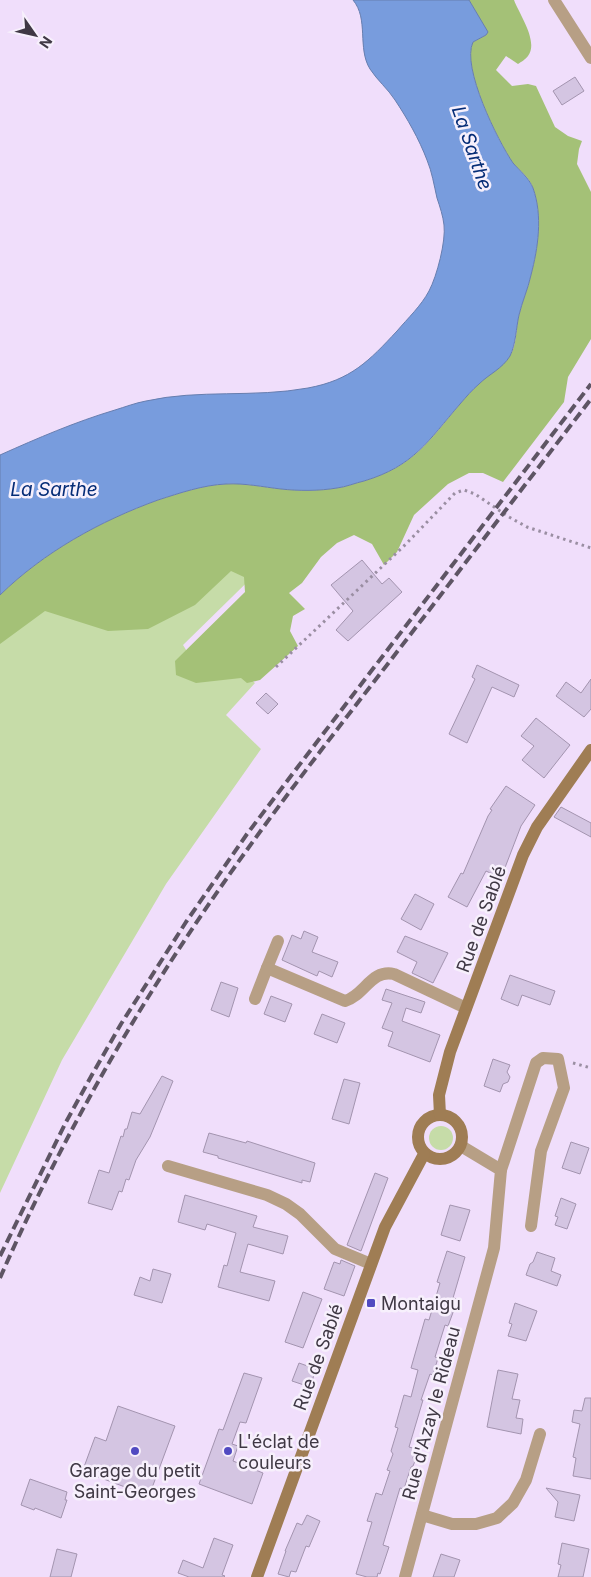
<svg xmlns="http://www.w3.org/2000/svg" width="591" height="1577" font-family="Inter,sans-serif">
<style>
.green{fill:#c6dca8}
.forest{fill:#a4c177}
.water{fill:#789cdd;stroke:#677eaf}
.building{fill:#d4c5e2;stroke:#a394af}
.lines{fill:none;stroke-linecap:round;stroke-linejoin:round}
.path{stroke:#9a8ea2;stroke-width:3;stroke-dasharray:2.5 4;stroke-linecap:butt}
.minor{stroke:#b79f85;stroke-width:12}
.tertiary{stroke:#b79f85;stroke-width:12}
.secondary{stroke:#9f7d54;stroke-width:12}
.rail{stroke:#5e5564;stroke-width:4;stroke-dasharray:10 5;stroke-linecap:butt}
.poi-dot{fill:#514ac1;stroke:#f7f0fc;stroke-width:2}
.labels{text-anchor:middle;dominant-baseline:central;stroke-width:5;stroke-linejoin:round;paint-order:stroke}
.street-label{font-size:18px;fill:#3f3844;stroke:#f7f0fc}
.poi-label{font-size:18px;fill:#3f3844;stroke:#f7f0fc;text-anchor:start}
.water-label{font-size:19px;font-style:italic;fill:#062d77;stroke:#f7f0fc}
</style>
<rect width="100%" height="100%" fill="#f0defb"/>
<!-- green -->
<g class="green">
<polygon points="277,553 183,645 198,669 221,657 255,683 226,715 261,749 166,884 62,1060 0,1193 0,595"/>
<circle cx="441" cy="1138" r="12"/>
</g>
<!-- forest -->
<path class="forest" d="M469,0H514C519,14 539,41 528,56C526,59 521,62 518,64L506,56L496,70L512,86L528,84L536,86L555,127L568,136L582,141L579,149L577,164L591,192V339L568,377L564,402L503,482L483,473H469L448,484L414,515L397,552L384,565L372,544L354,535L337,543L321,557L302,583L289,593L305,609L293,616L290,631L298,646L260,680L247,683L241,678L196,683L176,675L175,661L245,592L244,577L231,571L195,605L148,629L108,631L45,611L0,644V595C44,552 100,521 158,500C180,493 203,485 226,484C245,483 263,487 281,489C299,491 319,491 337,488C346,487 355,483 364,481C414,466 428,442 460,404C466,397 472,390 479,384C490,373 505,366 512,352C517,341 516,327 519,315C522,302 528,289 531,275C538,248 543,216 533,188C530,178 520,171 513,163C498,140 461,68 473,42L486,35L487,32Z"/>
<!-- water -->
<path class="water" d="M353,0H469L488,32L486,35L473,42C461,67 498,141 513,163C520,171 529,178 533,188C543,216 538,248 531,275C528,289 522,302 519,315C516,328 516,344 510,356C502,369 489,374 479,384C472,390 466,397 460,404C428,441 414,466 364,481C355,483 346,487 337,488C319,491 299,491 281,489C263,487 245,483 226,484C203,485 180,493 158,500C100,521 44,552 0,595V455C38,438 75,422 115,410C125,407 135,403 146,401C199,389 254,398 308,388C351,380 369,361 397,331C408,318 421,306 429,291C437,276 446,241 444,225C443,216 440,207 437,198C434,185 432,172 427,160C419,139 407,118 395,100C388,89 377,80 370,69C357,48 369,19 353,0Z"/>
<!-- building -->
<g class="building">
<polygon points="575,77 584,91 562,105 553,91"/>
<polygon points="362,560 382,584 389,578 402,592 348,641 336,630 353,611 331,585"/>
<polygon points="477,665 519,685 514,697 492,687 467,743 449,734 475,679 472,677"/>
<polygon points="591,679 591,709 584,717 556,696 566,682 581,693"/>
<polygon points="266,693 278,704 268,714 256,703"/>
<polygon points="536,718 570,745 544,778 522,760 534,746 521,736"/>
<polygon points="506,786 535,805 521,826 501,878 486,871 467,907 448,897 461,873 463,874 488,816 492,810 490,809"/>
<polygon points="561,807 591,823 591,837 554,817"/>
<polygon points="415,894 434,904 421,930 401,919"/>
<polygon points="304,931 318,937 312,952 338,962 332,977 319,971 317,976 282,960 292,935 301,939"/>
<polygon points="405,936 448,953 433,983 412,973 417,962 397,952"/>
<polygon points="510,975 555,991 550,1005 522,995 518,1006 501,999"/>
<polygon points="221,982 238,988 229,1017 211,1010"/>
<polygon points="386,989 425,1002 421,1013 406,1008 402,1021 440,1035 430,1062 388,1046 393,1032 382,1028 392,1003 382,1000"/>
<polygon points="271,996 292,1004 285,1022 264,1014"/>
<polygon points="322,1014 345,1023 337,1043 314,1034"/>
<polygon points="493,1059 510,1065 507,1072 510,1077 508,1082 503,1084 500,1092 484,1086"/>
<polygon points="162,1076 173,1081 150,1137 136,1160 129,1180 126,1179 122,1192 119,1191 112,1210 88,1203 99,1170 109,1173 121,1136 123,1137 125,1129 127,1129 132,1112 140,1114"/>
<polygon points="344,1079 360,1083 349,1124 332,1119"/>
<polygon points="209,1133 246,1143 247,1141 315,1163 310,1182 302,1180 302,1183 218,1158 218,1156 203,1152"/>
<polygon points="571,1142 589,1148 580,1174 562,1168"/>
<polygon points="375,1173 388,1178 361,1251 347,1245"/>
<polygon points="185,1195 257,1216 253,1227 288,1236 283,1254 248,1244 240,1272 275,1281 269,1301 218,1287 224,1265 227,1266 236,1233 207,1224 205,1230 178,1222"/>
<polygon points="561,1198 576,1204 567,1229 555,1225 558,1217 555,1216"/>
<polygon points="450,1205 470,1210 460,1241 441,1235"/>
<polygon points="447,1251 465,1257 453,1298 458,1299 448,1326 445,1325 435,1357 438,1358 433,1375 430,1374 421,1400 423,1400 409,1447 416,1449 413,1458 415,1461 413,1466 411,1467 404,1489 400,1488 383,1545 389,1547 380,1574 378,1573 377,1577 367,1577 356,1574 372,1522 367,1521 376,1493 382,1495 390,1471 387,1470 393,1454 391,1451 398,1428 395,1427 404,1395 411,1397 418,1370 411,1368 425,1319 429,1320 440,1283 437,1282"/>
<polygon points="537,1252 555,1258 551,1271 561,1275 557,1286 526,1275 530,1264 533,1262"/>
<polygon points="341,1260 355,1266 344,1296 324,1289 334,1262 340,1264"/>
<polygon points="153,1269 171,1274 162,1303 134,1295 140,1277 150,1281"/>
<polygon points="303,1292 322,1299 303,1348 285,1342"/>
<polygon points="515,1303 537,1311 526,1341 508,1336 512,1324 509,1323"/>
<polygon points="299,1363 316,1369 310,1387 292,1381"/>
<polygon points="498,1370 518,1374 512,1399 520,1400 516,1418 523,1419 521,1434 487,1427"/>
<polygon points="244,1373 262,1378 246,1423 240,1422 232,1444 238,1446 233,1461 263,1473 252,1504 199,1484 219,1429 223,1430"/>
<polygon points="585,1398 591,1398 591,1479 573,1476 576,1458 573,1457 580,1424 572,1422 574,1410 582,1411"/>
<polygon points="118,1406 175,1426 149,1496 93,1475 84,1467 95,1437 106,1441"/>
<polygon points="30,1479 67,1492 65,1500 67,1500 61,1518 35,1508 34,1510 21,1505"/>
<polygon points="546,1488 580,1495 574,1521 555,1517 558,1502"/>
<polygon points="307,1515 320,1521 309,1547 306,1546 296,1572 291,1571 289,1577 278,1574 286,1551 285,1551 297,1523 302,1525"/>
<polygon points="214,1538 233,1545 222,1575 225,1576 224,1577 189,1577 178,1573 183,1560 203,1568"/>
<polygon points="562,1543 589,1549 583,1577 558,1577 561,1565 558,1564"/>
<polygon points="57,1549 77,1554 71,1577 50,1577"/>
<polygon points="441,1554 460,1560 454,1577 433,1577"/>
</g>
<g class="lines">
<!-- path -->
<g class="path">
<polyline points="276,667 406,544 455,493 464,490 475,494 509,517 527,527 591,548"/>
<polyline points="573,1063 591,1068"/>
</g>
<!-- minor -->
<g class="minor">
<polyline points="267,968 278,941"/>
<path d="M255,999L267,968L345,1001C365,995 371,969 394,974L466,1008"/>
<polyline points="168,1166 267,1195 286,1204 300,1214 335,1249 371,1264"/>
<polyline points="501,1170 536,1063 543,1058 558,1059 564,1088 541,1151 531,1226"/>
<polyline points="422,1515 452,1524 476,1524 497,1518 513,1503 526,1480 540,1434"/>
<polyline points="405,1577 494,1248 501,1170 461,1146"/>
</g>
<!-- tertiary -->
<polyline class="tertiary" points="554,0 591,58"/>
<!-- secondary -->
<g class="secondary">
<circle cx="440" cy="1137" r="22"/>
<polyline points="440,1115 439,1095 450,1052 523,855 537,827 591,750"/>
<polyline points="257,1577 385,1227 424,1154"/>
</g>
<!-- rail -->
<g class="rail">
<polyline points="0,1256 66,1122 93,1073 121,1024 186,922 247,834 297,768 591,384"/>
<path d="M0,1278C60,1141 135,1010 220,888C274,810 332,736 390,661C457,574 524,486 591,399"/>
</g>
</g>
<!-- markers -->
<g class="poi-dot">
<rect x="366" y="1298" width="10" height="10" rx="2.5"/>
<circle cx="135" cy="1451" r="5"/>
<circle cx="228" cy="1451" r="5"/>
</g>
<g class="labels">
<!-- street labels -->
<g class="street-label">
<text transform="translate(481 919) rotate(-70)">Rue de Sablé</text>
<text transform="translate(318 1357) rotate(-70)">Rue de Sablé</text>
<text transform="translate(431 1413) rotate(-75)">Rue d'Azay le Rideau</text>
</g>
<!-- poi labels -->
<g class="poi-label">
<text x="381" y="1303">Montaigu</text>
<text x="238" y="1441">L'éclat de<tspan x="238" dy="21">couleurs</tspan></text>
<text x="135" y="1470" text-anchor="middle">Garage du petit<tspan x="135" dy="21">Saint-Georges</tspan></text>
</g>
<!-- water labels -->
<g class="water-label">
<text transform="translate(472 148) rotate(71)">La Sarthe</text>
<text x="54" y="489">La Sarthe</text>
</g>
</g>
<!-- north arrow -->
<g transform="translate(35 35) rotate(124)" stroke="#f7f0fc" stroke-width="4" paint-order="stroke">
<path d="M0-4L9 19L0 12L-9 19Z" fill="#3f3844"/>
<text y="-8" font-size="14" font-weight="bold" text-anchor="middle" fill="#3f3844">N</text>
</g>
</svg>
